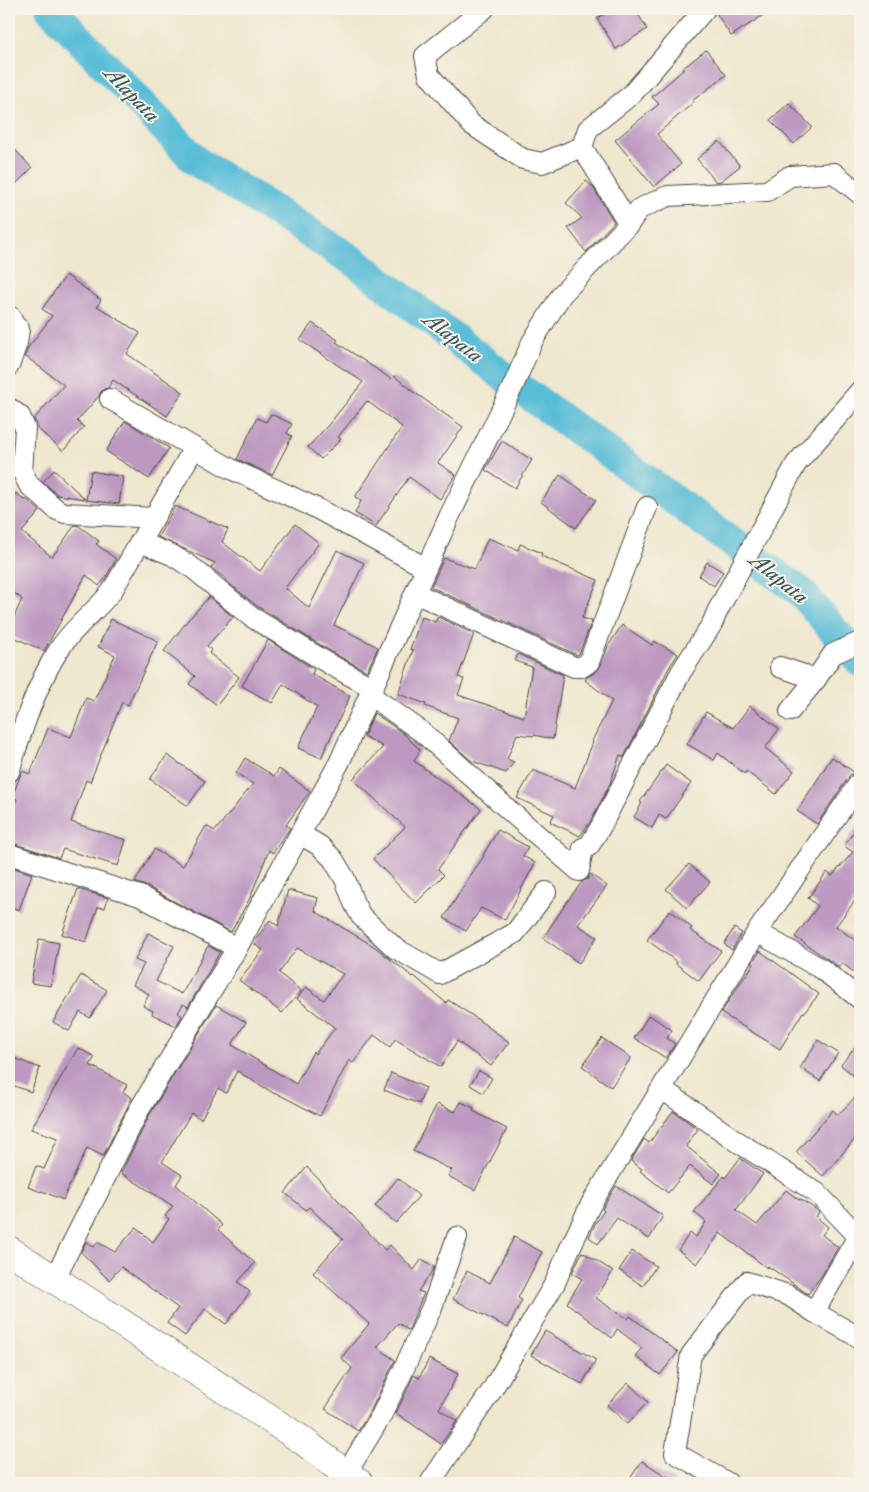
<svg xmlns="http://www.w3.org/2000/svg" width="869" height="1492" font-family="'IM FELL Double Pica',serif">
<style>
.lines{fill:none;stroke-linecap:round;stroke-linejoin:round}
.river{stroke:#59bdd7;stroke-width:31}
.building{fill:#bd99c1}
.minor-casing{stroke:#484743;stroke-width:22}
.secondary-casing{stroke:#484743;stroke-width:29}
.minor{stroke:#fff;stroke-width:20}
.secondary{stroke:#fff;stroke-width:28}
.labels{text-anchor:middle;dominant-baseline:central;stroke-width:4;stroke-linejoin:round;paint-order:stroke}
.water-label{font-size:22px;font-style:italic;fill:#39575f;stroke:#f7f3e8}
</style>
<rect width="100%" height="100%" fill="#f7f3e8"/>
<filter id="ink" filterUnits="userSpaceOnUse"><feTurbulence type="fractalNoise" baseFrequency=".02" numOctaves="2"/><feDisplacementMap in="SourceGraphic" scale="10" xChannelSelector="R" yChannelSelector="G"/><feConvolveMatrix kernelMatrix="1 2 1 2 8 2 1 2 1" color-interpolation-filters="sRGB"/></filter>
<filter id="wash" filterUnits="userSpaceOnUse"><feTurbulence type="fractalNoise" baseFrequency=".0096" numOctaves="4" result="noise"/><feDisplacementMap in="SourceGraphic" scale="20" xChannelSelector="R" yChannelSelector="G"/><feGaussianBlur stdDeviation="1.12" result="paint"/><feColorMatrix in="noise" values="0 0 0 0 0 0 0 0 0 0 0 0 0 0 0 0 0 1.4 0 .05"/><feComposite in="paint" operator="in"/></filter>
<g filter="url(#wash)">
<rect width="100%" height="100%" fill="#efe7ce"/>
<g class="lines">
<!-- river -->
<polyline class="river" points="51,9 196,161 355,262 514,384 801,592 860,661"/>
</g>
<g id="blocks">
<!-- building -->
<g class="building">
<polygon points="613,9 635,9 647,29 616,49 597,18"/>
<polygon points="717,9 773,9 731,36 716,13"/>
<polygon points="706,50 726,75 692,101 693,103 657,134 681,164 654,187 615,140 659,104 652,97 683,70 682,69"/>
<polygon points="789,103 812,127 794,144 770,120"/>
<polygon points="719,141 740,166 721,181 716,182 697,159"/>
<polygon points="9,143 32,168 9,191"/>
<polygon points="586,181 593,187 614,222 586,252 568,228 582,218 566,203"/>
<polygon points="66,275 101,300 97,306 140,333 127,354 183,392 167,416 113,380 108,388 104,389 100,393 99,396 77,421 84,427 63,451 37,428 38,426 34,419 64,385 25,356 28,348 52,316 42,309"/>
<polygon points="312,323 338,340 336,342 391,379 394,376 411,389 411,390 463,427 438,463 456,475 440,499 409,477 376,526 355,513 361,501 355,497 402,427 367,401 338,437 341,439 321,459 308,447 330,423 363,382 300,340"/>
<polygon points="271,414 292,424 287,433 292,436 272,475 237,459 257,418 266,422"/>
<polygon points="125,421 169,448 149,479 106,451"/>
<polygon points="502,441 532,460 515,488 485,470"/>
<polygon points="54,470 85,499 58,495 43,482"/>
<polygon points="91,471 123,477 119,504 86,500"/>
<polygon points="560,475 596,500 576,528 541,502"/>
<polygon points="16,493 24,500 26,499 40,511 22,532 52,557 75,525 79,526 99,541 96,544 116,559 106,577 99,586 86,575 44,651 9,635 9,629 22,599 9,589 9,502"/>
<polygon points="175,506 228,529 222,542 260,571 295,524 319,543 285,588 309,608 337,550 364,563 334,625 378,647 367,671 337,655 257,606 225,580 226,579 211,568 215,563 158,537"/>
<polygon points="488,538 518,550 520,544 542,553 541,556 598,580 582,618 592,621 579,654 577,655 431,587 444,558 475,569"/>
<polygon points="707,562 723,572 714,586 699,576"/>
<polygon points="209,597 233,617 207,646 211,650 209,653 239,677 217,705 189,684 195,676 164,651 188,620"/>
<polygon points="422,617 435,622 438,617 474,634 458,677 464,679 458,695 524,717 532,667 515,661 518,654 563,675 553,739 534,735 533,736 517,734 507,759 514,762 506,773 472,761 449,741 458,718 425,706 426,704 398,694 413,650 410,649"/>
<polygon points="111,619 158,641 128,705 122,702 90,782 86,780 71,822 126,840 118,866 63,849 59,858 9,842 9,820 17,799 12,797 22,771 30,774 48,728 71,737 86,698 94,701 115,655 98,647"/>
<polygon points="622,625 652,645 654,641 678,654 670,666 624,757 620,755 609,786 590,822 580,836 550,822 554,815 517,798 533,770 575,788 593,742 592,741 612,701 585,680 587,677 596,672 600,667 608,646"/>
<polygon points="268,640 314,669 312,674 350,696 321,758 298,748 317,707 283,684 272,703 242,686"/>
<polygon points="750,706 779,729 765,748 794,771 776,794 746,771 745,774 718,753 714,760 687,744 706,712 733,728"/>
<polygon points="374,713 403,733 420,750 414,761 481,809 438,869 444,875 416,903 373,859 405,827 353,779 383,747 364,736"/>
<polygon points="167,755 205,781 188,806 150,779"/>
<polygon points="832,757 854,772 850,775 817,824 797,811"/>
<polygon points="245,758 274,776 279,769 310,791 286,825 290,828 286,834 273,853 269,850 250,898 231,932 146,886 135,882 154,849 183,866 206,826 215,831 253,784 236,773"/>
<polygon points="666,765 691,783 666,819 659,815 652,828 634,817 642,803 640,802"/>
<polygon points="860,822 860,894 836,926 860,944 860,977 842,963 839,967 795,937 818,906 808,898 827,872 832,876 853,852 844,846"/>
<polygon points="498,830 528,847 523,856 535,863 505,920 481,908 466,931 444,918 468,879 484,856 483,855"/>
<polygon points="689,864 710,882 687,908 666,889"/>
<polygon points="9,866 32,874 19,910 9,906"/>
<polygon points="590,874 607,886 578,925 597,937 579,963 543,938 569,899 582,882 588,879"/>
<polygon points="78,889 108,898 105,908 98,907 86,942 62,934"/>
<polygon points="288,890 318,898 315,911 375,947 413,977 414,976 446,1003 448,1000 473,1016 509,1042 491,1066 457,1041 441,1067 395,1039 390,1047 374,1035 353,1063 349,1060 320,1116 276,1093 275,1094 237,1071 226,1093 218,1088 201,1119 191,1113 162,1162 182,1175 176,1185 222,1225 218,1230 255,1263 238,1282 250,1292 226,1324 205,1309 185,1336 167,1323 178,1308 121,1267 109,1280 81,1252 86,1242 94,1247 97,1242 115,1252 136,1227 153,1242 169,1219 165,1216 173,1206 121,1173 149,1116 216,1005 246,1022 232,1045 296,1084 313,1052 315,1054 335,1028 297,999 306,987 324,1000 343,974 297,948 279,973 301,991 282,1013 239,980 263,950 253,943 254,942 270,920 278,926"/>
<polygon points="670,910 692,928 690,930 721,951 699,981 676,964 677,962 647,940"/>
<polygon points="734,928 742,933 732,950 724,944"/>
<polygon points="148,933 174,946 156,981 182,994 208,946 220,952 188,1007 183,1004 178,1013 182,1016 176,1026 152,1014 153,1011 143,1006 149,994 133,985 144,964 135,960"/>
<polygon points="39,939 59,943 51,986 31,983"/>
<polygon points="760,951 819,994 804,1013 803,1012 780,1049 721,1013 739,985 754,964 752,963"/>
<polygon points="81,975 107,990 90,1018 80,1012 69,1031 53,1022"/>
<polygon points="649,1015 672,1030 667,1038 675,1044 666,1058 634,1038"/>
<polygon points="602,1038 631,1058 611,1087 582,1066"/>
<polygon points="818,1040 838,1053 820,1081 800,1068"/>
<polygon points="860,1041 860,1081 841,1065"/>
<polygon points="78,1048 95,1057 90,1065 127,1085 123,1092 132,1098 103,1156 87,1148 63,1200 42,1191 41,1192 28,1187 36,1166 44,1169 58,1138 31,1129"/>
<polygon points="9,1056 40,1068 31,1092 9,1084"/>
<polygon points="479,1071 492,1078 483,1093 470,1085"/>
<polygon points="391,1073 426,1088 419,1104 384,1090"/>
<polygon points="860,1092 860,1133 823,1176 796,1152 833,1110 838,1115"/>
<polygon points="461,1102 474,1108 473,1111 507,1129 475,1190 448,1176 452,1170 413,1151 437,1104 455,1112"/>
<polygon points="673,1111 698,1129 686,1146 721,1174 713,1184 690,1166 668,1193 640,1171 642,1169 631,1161 644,1139 649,1143"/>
<polygon points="740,1158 763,1174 736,1210 757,1225 786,1190 799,1200 800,1199 817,1210 819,1212 816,1217 828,1227 822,1235 838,1247 822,1275 808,1294 768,1266 767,1268 720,1233 697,1264 678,1250 690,1233 696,1237 706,1222 694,1212 724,1176 725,1178"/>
<polygon points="307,1167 385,1250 390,1245 414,1270 422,1259 434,1267 432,1271 418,1291 424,1293 409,1329 408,1330 398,1323 377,1347 395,1360 371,1410 358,1431 325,1409 352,1368 341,1358 369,1324 313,1273 343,1239 309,1207 306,1210 285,1193"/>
<polygon points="398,1178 419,1196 396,1223 375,1206"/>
<polygon points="616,1186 663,1216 649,1239 617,1218 598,1244 589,1237 595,1224 604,1211 602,1209"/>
<polygon points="514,1237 542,1252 518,1298 522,1300 508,1328 453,1299 467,1271 490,1283"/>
<polygon points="632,1251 656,1266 643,1286 619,1270"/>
<polygon points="582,1252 613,1271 596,1298 628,1319 630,1316 678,1352 660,1375 635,1356 642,1348 617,1329 612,1338 567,1303 582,1279 572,1273"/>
<polygon points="545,1331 596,1360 582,1384 531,1355"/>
<polygon points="429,1359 458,1374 439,1409 457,1421 441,1444 396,1413 414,1375 419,1378"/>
<polygon points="628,1383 648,1402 627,1424 607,1405"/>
<polygon points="642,1461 677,1483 627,1483"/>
</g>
</g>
</g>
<g filter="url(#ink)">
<use href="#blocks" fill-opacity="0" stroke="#484743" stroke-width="1"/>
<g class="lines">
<defs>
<g id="minor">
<polyline points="484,9 425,56 429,75 471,124 523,159 542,163 582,147"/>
<polyline points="629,224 582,147 588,129 632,94 705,9"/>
<polyline points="9,316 11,317 13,324 19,329 17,343 9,366"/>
<polyline points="110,399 231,469 316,508 426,568"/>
<polyline points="9,408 20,416 25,428 22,471 29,485 57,510 65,513 154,518"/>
<polyline points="140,542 172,555 194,569 250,616 331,665 373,688"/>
<polyline points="415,593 574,667 582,667 589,662 647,507"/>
<polyline points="780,667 816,679"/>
<polyline points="370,695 422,732 520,820 579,871 583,848 589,846 600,828 681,672 712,624 717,612 796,464 860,391"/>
<polyline points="790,711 816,679 833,654 860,642"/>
<path d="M9,772C21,732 37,682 60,648C75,626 96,611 112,591L194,448"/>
<polyline points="300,834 320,846 333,859 345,879 354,903 361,916 395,948 440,974 515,933 546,892"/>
<polyline points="9,854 140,896 237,948"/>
<polyline points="757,932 823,970 860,999"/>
<polyline points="662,1089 738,1142 817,1193 858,1236"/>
<polyline points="54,1280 139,1110 237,948 339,763 449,517 514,384 532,342 562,294 629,224 639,209 668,196 767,191 790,176 834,173 860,194"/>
<polyline points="814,1312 860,1338"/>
<polyline points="346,1474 381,1416 401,1375 432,1307 457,1237"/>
<polyline points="430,1483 492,1390 555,1283 569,1250 591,1204 757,932 860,782"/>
<polyline points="728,1483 675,1453 691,1355 747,1282 788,1295 814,1312 860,1233"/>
</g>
<polyline id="secondary" points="9,1250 302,1440 346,1474 359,1483"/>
</defs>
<!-- minor casing -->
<use href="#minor" class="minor-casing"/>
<!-- secondary casing -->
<use href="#secondary" class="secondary-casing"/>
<!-- minor -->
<use href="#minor" class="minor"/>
<!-- secondary -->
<use href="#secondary" class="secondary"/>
</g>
</g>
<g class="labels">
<!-- water labels -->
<g class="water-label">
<text transform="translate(132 94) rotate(46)">Alapata</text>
<text transform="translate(453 337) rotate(38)">Alapata</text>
<text transform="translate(779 578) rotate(39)">Alapata</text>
</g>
</g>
<!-- margin -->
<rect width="869" height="1492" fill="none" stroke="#f7f3e8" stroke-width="30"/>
</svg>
